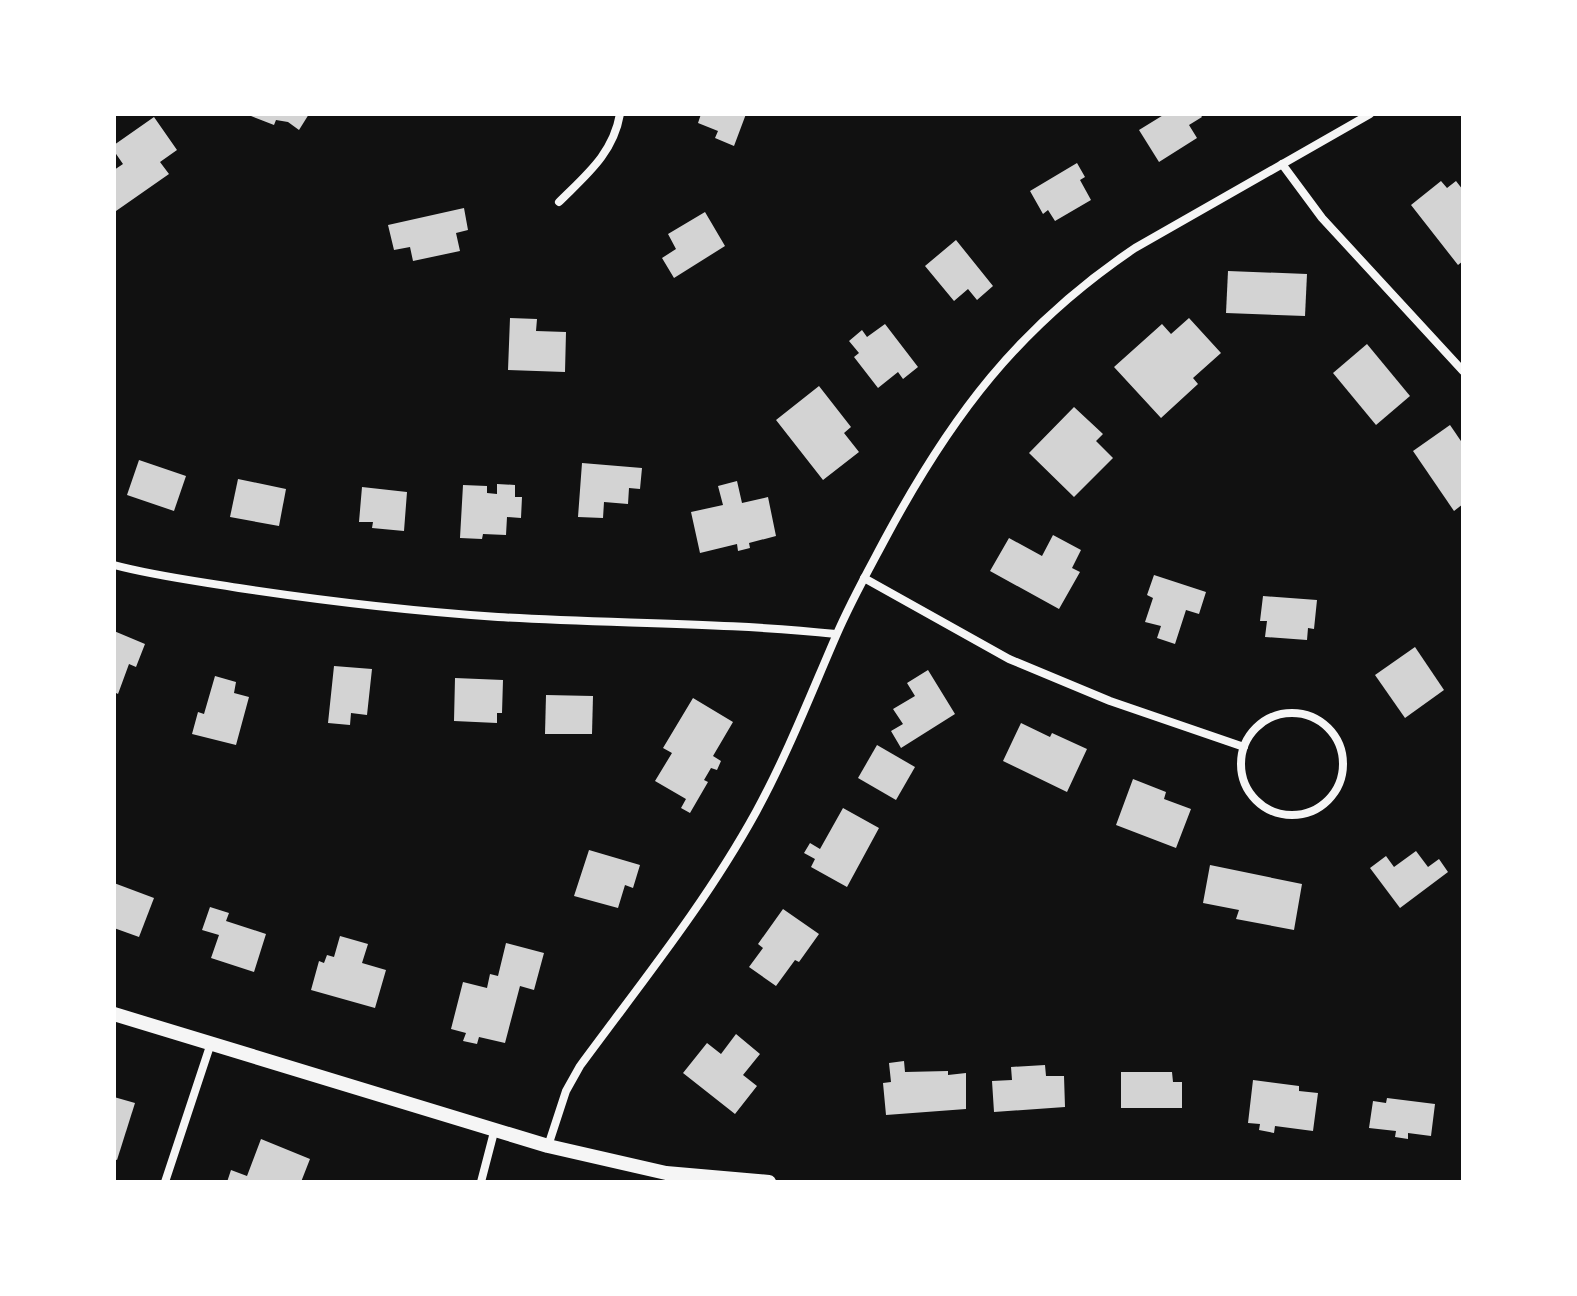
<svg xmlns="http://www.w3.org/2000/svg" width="1577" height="1296" font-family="'Varela Round',sans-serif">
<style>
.building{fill:#d3d3d3}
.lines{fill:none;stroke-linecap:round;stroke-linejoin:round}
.minor{stroke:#f5f5f5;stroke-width:8}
.tertiary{stroke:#f5f5f5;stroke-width:14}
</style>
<rect width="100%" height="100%" fill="#111"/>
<!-- building -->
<g class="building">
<polygon points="246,114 309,114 299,130 288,122 276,120 274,125"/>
<polygon points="701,114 746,114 734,146 715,138 718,131 698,123"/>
<polygon points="1165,114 1200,114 1202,117 1189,125 1197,138 1159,162 1139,130"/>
<polygon points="154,117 177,150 160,162 169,174 116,211 114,170 123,164 114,151 114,145"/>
<polygon points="1077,163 1085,177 1080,180 1091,200 1055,221 1048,210 1043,214 1030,191"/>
<polygon points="1441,181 1447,188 1456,181 1463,190 1463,261 1458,265 1411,205"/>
<polygon points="464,208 468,230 456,233 460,251 413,261 410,247 394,250 388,225"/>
<polygon points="705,212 725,246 674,278 662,258 676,249 668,234"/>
<polygon points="956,240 993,286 977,300 968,289 954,301 925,266"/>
<polygon points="1228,271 1307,274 1305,316 1226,313"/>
<polygon points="510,318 537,319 536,331 566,332 565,372 508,370"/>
<polygon points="1189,318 1221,353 1193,378 1198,384 1161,418 1114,367 1162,324 1171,334"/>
<polygon points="885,324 918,367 903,379 898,372 878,388 854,357 859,353 849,341 862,330 867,337"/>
<polygon points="1367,344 1410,396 1376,425 1333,373"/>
<polygon points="819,386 851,427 844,433 859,452 823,480 776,420"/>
<polygon points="1074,407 1103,434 1096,441 1113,458 1074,497 1029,453"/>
<polygon points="1450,425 1463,444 1463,504 1454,511 1413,451"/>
<polygon points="139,460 186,476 174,511 127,495"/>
<polygon points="582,463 642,468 640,489 629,488 628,504 604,502 603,518 578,517"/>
<polygon points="238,479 286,489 279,526 230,517"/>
<polygon points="737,481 742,503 768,497 776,536 749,543 750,548 738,551 737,544 700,553 691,512 723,505 718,486"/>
<polygon points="497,484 515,485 515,497 522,497 521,518 507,517 506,535 483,534 482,539 460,538 463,485 487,486 487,493 497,494"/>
<polygon points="362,487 407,492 404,531 372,528 373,522 359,522"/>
<polygon points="1053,535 1081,550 1072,568 1080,572 1059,609 990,571 1009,538 1042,556"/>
<polygon points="1154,575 1206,592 1199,614 1186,610 1175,644 1157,638 1161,626 1145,622 1153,598 1147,595"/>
<polygon points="1263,596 1317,600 1314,629 1308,628 1307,640 1265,637 1267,621 1260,621"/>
<polygon points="114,631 145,644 136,667 129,664 118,694 114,692"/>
<polygon points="1415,647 1444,690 1405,718 1375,675"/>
<polygon points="334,666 372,669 367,715 351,713 350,725 328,723"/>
<polygon points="928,670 955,714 901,748 891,731 903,724 893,709 915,696 907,683"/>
<polygon points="215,676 236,682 234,693 249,697 236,745 192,734 198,712 204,714"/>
<polygon points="455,678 503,680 502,713 497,713 497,723 454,721"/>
<polygon points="546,695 593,696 592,734 545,734"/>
<polygon points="693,698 733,722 713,756 721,761 717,770 711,768 704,780 708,782 690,813 681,808 686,799 655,781 672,753 663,748"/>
<polygon points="1021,723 1050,737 1052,733 1087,749 1067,792 1003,761"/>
<polygon points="877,745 915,767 896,800 858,778"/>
<polygon points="1133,779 1166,792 1164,799 1191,809 1176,848 1116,825"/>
<polygon points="843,808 879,828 847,887 811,867 815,859 804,853 810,843 820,849"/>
<polygon points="589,850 640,865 633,888 625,885 618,908 574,896"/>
<polygon points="1416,851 1428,867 1439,859 1448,872 1400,908 1370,868 1386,856 1394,867"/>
<polygon points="1210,865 1302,884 1294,930 1236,919 1239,910 1203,903"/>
<polygon points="114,883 154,898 139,937 114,928"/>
<polygon points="210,907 229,913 226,921 266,934 254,972 211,958 219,935 202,930"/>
<polygon points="783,909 819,934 799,962 795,960 776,986 749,967 763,948 758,944"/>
<polygon points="340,936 368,944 362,963 386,970 375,1008 311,990 319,961 324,963 327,955 334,957"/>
<polygon points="506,943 544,953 534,990 520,986 505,1043 479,1037 477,1044 463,1041 466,1033 451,1029 463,982 487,988 490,974 498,976"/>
<polygon points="736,1034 760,1054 743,1075 757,1086 735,1114 683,1073 707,1043 721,1054"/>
<polygon points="904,1061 905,1072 948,1071 948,1075 966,1073 966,1109 886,1115 883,1083 891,1082 889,1063"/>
<polygon points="1045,1065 1046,1076 1064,1076 1065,1107 994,1112 992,1081 1012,1080 1011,1067"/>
<polygon points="1121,1072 1172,1072 1173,1082 1182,1082 1182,1108 1121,1108"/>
<polygon points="1253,1080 1299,1086 1299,1091 1318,1093 1313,1131 1275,1126 1274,1133 1259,1130 1260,1124 1248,1123"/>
<polygon points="114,1097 135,1103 117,1160 114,1159"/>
<polygon points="1387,1098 1435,1104 1431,1136 1408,1133 1408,1139 1395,1137 1396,1131 1369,1128 1373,1101 1386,1103"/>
<polygon points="261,1139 310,1159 301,1182 227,1182 231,1170 247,1176"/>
</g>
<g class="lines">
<!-- minor -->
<g class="minor">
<polyline points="1282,164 1322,218 1463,371"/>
<path d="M559,202C586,175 613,154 620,114"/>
<path d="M114,565C155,576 197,581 239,588C325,601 411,611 498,617C611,624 723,622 836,634"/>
<polyline points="864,578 1009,659 1110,701 1244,747"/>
<circle cx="1292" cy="764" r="51"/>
<path d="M548,1146L566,1091L580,1066C641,983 706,903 756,812C787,755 810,696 836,636C850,603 868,571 885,539C951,416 1018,327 1135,248L1370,114"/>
<polyline points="165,1182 211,1043"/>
<polyline points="481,1182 494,1132"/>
</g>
<!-- tertiary -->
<polyline class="tertiary" points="114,1014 548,1146 666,1173 769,1182"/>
</g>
<!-- border -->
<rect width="1577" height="1296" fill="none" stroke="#ffffff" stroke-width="232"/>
</svg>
